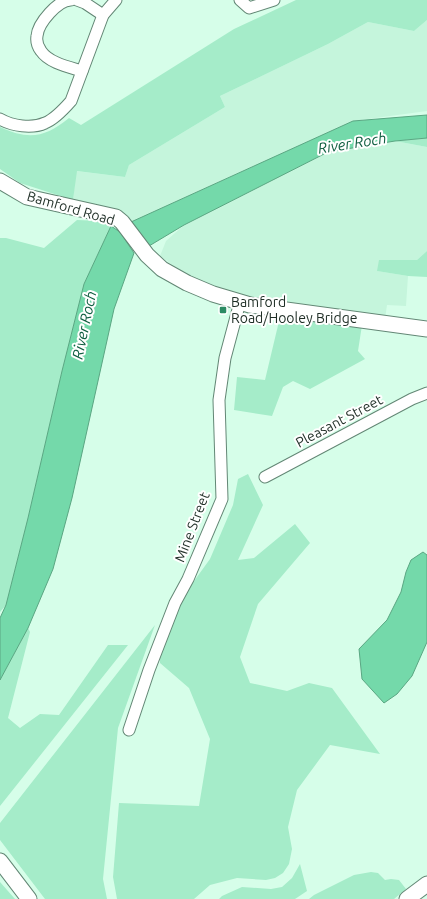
<svg xmlns="http://www.w3.org/2000/svg" width="427" height="899" font-family="Ubuntu,sans-serif">
<style>
.built{fill:#c5f5dc}
.green{fill:#a5ecc9}
.water{fill:#74d9aa;stroke:#5aa682}
.lines{fill:none;stroke-linecap:round;stroke-linejoin:round}
.street-casing{stroke:#638775;stroke-width:13}
.secondary-casing{stroke:#638775;stroke-width:17}
.street{stroke:#fff;stroke-width:11}
.secondary{stroke:#fff;stroke-width:15}
.poi-dot{fill:#2b8b63;stroke:#fff;stroke-width:1.5}
.labels{text-anchor:middle;dominant-baseline:central;stroke-width:4;stroke-linejoin:round;paint-order:stroke}
.street-label{font-size:14px;fill:#1f2e26;stroke:#fff}
.poi-label{font-size:14px;fill:#1f2e26;stroke:#fff;text-anchor:start}
.water-label{font-size:15px;font-style:italic;fill:#105f41;stroke:#fff}
</style>
<rect width="100%" height="100%" fill="#d6fee9"/>
<!-- built -->
<g class="built">
<polygon points="427,20 427,111 353,121 131,222 73,200 76,171 125,177 129,165 225,107 220,96 328,44 368,22 414,31"/>
<polygon points="395,141 427,147 427,251 417,260 377,271 408,276 406,306 387,305 385,319 214,294 160,256 166,241 184,225 328,152"/>
</g>
<!-- green -->
<g class="green">
<path d="M296,0H427V20L414,31L368,22L328,44L220,96L225,107L129,165L125,177L77,171L73,200L20,183L0,169V127C28,140 45,138 69,118L81,125L234,29Z"/>
<polygon points="427,138 427,147 395,141"/>
<polygon points="77,220 101,221 111,226 84,284 62,371 28,518 6,605 0,612 0,238 6,238 44,248"/>
<polygon points="427,251 427,277 408,276 377,271 379,260 417,260"/>
<polygon points="280,317 362,325 358,351 365,359 310,389 293,381 283,387 272,416 234,410 237,377 265,380"/>
<polygon points="248,474 263,505 238,560 254,558 295,524 310,543 258,604 240,657 250,683 287,691 309,683 332,688 380,754 330,745 297,790 288,827 292,849 289,864 283,873 275,878 266,880 237,878 210,885 194,899 117,899 113,877 119,803 199,806 210,739 189,688 160,663 160,653 181,599 210,559 233,505 238,479"/>
<polygon points="155,625 118,728 103,879 107,899 45,899 0,840 0,823"/>
<polygon points="28,628 30,632 8,718 20,728 40,714 59,715 108,645 128,645 0,806 0,680"/>
<polygon points="300,864 307,891 295,899 219,899 222,896 242,887 271,889 282,887 292,878"/>
<polygon points="371,872 378,873 385,880 391,879 399,880 406,889 394,899 309,899 314,895 354,875"/>
<polygon points="0,882 15,899 0,899"/>
</g>
<!-- water -->
<g class="water">
<polygon points="427,115 427,138 395,141 328,152 184,225 149,246 131,222 353,121"/>
<polygon points="111,226 120,232 134,253 114,309 72,498 53,569 28,628 0,680 0,618 6,605 28,518 62,371 84,284"/>
<polygon points="423,552 427,555 427,642 412,676 397,694 384,703 362,679 359,649 387,620 401,592 406,572 411,560"/>
</g>
<g class="lines">
<defs>
<g id="street">
<path d="M71,0C58,0 38,23 37,36C36,42 38,47 41,51C49,63 69,67 82,71"/>
<polyline points="77,0 85,3 103,15"/>
<polyline points="240,0 249,8 274,0"/>
<path d="M0,119C12,126 32,129 45,123C55,119 64,109 71,101L103,15L116,0"/>
<polyline points="265,477 412,399 427,393"/>
<polyline points="129,730 149,670 175,603 188,579 222,499 219,400 225,358 240,302"/>
</g>
<g id="secondary">
<polyline points="0,181 27,197 116,217 122,222 147,255 162,269 187,283 213,294 250,305 427,329"/>
<polyline points="0,861 29,899"/>
<polyline points="407,899 427,884"/>
</g>
</defs>
<!-- street casing -->
<use href="#street" class="street-casing"/>
<!-- secondary casing -->
<use href="#secondary" class="secondary-casing"/>
<!-- street -->
<use href="#street" class="street"/>
<!-- secondary -->
<use href="#secondary" class="secondary"/>
</g>
<!-- markers -->
<rect class="poi-dot" x="219" y="306" width="8" height="8" rx="2"/>
<g class="labels">
<!-- street labels -->
<g class="street-label">
<text transform="translate(71 208) rotate(16)">Bamford Road</text>
<text transform="translate(339 421) rotate(-28)">Pleasant Street</text>
<text transform="translate(192 527) rotate(-69)">Mine Street</text>
</g>
<!-- poi labels -->
<g class="poi-label">
<text x="231" y="302">Bamford<tspan x="231" dy="16">Road/Hooley Bridge</tspan></text>
</g>
<!-- water labels -->
<g class="water-label">
<text transform="translate(352 143) rotate(-9)">River Roch</text>
<text transform="translate(84 325) rotate(-78)">River Roch</text>
</g>
</g>
</svg>
